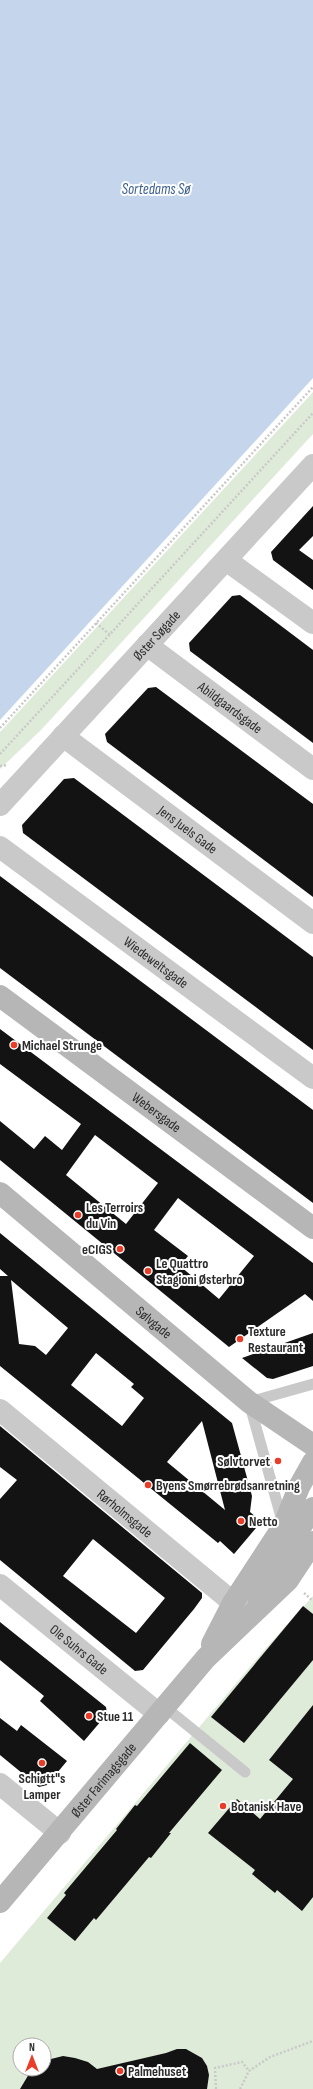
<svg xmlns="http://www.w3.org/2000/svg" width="313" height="2089" font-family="'Sofia Sans Condensed',sans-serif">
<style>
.green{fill:#dfebd9;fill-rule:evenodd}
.water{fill:#c4d5ec}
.building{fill:#131313;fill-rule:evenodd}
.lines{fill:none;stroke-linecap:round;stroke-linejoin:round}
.path{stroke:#c9c9c9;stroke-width:2.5;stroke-dasharray:2 2;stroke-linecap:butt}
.lane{stroke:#c9c9c9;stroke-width:11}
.street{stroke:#c9c9c9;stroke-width:22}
.secondary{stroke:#b6b6b6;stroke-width:22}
.poi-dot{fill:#ea3d28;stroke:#fff;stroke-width:1.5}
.labels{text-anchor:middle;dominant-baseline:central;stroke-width:4;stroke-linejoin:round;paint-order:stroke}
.street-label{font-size:14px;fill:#2c2c2c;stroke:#fff}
.poi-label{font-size:14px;font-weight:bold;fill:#2c2c2c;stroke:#fff;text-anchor:start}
.water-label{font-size:15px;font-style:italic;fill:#395e90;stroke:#fff}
</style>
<rect width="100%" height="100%" fill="#fff"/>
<!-- green -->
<g class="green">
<polygon points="313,392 313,434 41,730 0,769 0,732"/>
<path d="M313,1596V2089H0V1963L266,1648ZM20,2045H44V2069H20Z"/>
</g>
<!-- water -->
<polygon class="water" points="0,0 313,0 313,378 0,720"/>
<!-- building -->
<g class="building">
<polygon points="313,506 313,536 299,550 313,560 313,590 273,560 271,552"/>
<polygon points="240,595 313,650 313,743 190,651 189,643 232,596"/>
<polygon points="156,687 313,804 313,897 107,742 105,734 148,688"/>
<polygon points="74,778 313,957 313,1050 23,833 22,825 64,779"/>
<polygon points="0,876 313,1110 313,1203 0,968"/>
<path d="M0,1029L313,1263V1301L305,1294L229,1347L0,1160V1121L34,1149L45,1136L62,1150L81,1124L0,1064ZM95,1135L158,1183L126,1224L66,1175ZM178,1198L254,1256L219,1299L180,1266L188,1256L154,1230Z"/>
<path d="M0,1233L232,1423L252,1496L250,1512L256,1517V1528L234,1554L220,1541L218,1543L0,1366V1276H8L0,1269ZM11,1280L68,1328L46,1355L35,1346L19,1344ZM96,1353L134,1384L131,1387L144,1398L122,1426L71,1385ZM202,1421L225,1510L167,1462Z"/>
<polygon points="313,1333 313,1366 273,1379 267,1378 242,1358"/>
<path d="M0,1426L202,1593V1598L194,1609L143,1670L135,1671L0,1560V1499L17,1480L0,1467ZM93,1539L165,1598L136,1633L63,1576Z"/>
<polygon points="303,1606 313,1614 313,1660 244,1743 211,1717"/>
<polygon points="0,1622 106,1707 107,1714 84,1741 40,1701 44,1696 0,1660"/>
<polygon points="313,1705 313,1897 302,1911 277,1890 275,1893 252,1874 255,1870 208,1833 237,1799 260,1819 293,1779 269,1760"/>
<polygon points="0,1718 17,1731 21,1725 67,1761 47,1785 39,1787 0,1755"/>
<polygon points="190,1743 222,1770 169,1833 171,1833 151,1858 149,1857 96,1920 94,1918 75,1941 47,1918 66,1895 64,1893 117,1830 116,1829 135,1805 137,1806"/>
<polygon points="177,2049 186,2049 202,2058 207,2066 209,2075 207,2089 20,2089 29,2074 35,2069 44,2069 44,2062 47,2060 63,2056 75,2058 88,2062 97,2069 166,2053"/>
</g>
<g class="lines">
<!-- path -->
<g class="path">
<polyline points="96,623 110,635"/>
<polyline points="0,728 313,387"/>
<polyline points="0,754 313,413"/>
<polyline points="0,766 8,765"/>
<polyline points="304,1593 313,1601"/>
<polyline points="216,2089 215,2068 242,2062 249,2071"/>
<polyline points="240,2089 249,2071 270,2057 313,2041"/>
</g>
<!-- lane -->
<g class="lane">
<polyline points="283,1524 249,1402 313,1384"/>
<polyline points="165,1707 245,1772"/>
</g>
<!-- street -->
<g class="street">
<polyline points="226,560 313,623"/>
<path id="s1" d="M147,645L313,769"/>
<path id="s2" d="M63,736L313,923"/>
<path id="s3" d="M0,805L313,465"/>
<path id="s4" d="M0,847L313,1078"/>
<path id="s5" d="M0,1410L247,1614"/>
<path id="s6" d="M0,1585L159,1714"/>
<polyline points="0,1784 60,1833"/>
</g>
<!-- secondary -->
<g class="secondary">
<path id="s7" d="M0,996L313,1228"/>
<path id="s8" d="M0,1193L249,1402L313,1445"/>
<polyline points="259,1600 284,1552 313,1508"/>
<polyline points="212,1644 233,1603 284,1525 299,1487 313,1462"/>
<path id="s9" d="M0,1902L206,1658L288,1580L313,1542"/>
</g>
</g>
<!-- markers -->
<g class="poi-dot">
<circle cx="14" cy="1045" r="4"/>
<circle cx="78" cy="1215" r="4"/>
<circle cx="120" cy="1249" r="4"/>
<circle cx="148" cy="1271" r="4"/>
<circle cx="240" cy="1339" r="4"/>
<circle cx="278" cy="1461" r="4"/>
<circle cx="148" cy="1485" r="4"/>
<circle cx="241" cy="1521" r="4"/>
<circle cx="89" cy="1716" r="4"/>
<circle cx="42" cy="1763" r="4"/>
<circle cx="223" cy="1806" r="4"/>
<circle cx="120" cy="2071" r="4"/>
</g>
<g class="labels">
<!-- street labels -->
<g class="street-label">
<text stroke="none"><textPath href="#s3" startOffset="231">Øster Søgade</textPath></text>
<text stroke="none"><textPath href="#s1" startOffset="104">Abildgaardsgade</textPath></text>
<text stroke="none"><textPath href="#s2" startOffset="156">Jens Juels Gade</textPath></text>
<text stroke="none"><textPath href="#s4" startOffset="194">Wiedeweltsgade</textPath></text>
<text stroke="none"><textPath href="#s7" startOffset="195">Webersgade</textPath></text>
<text stroke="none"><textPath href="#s8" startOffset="201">Sølvgade</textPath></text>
<text stroke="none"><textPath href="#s5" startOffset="162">Rørholmsgade</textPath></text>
<text stroke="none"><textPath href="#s6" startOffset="102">Ole Suhrs Gade</textPath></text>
<text stroke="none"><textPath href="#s9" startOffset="160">Øster Farimagsgade</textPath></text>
</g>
<!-- poi labels -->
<g class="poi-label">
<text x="22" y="1045">Michael Strunge</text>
<text x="86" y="1207">Les Terroirs<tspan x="86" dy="16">du Vin</tspan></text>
<text x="112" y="1249" text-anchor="end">eCIGS</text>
<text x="156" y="1263">Le Quattro<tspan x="156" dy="16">Stagioni Østerbro</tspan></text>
<text x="248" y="1331">Texture<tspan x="248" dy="16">Restaurant</tspan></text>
<text x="270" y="1461" text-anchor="end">Sølvtorvet</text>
<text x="156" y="1485">Byens Smørrebrødsanretning</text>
<text x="249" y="1521">Netto</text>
<text x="97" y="1716">Stue 11</text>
<text x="42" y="1778" text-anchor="middle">Schiøtt"s<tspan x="42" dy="16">Lamper</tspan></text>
<text x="231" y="1806">Botanisk Have</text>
<text x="128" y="2071">Palmehuset</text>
</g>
<!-- water labels -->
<g class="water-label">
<text x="156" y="189">Sortedams Sø</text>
</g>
</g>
<!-- north arrow -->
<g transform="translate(32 2057)"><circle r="19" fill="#ffffff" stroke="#ababab"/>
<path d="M0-3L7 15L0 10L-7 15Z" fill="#ea3d28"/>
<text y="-6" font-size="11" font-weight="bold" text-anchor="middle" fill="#2c2c2c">N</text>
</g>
</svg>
